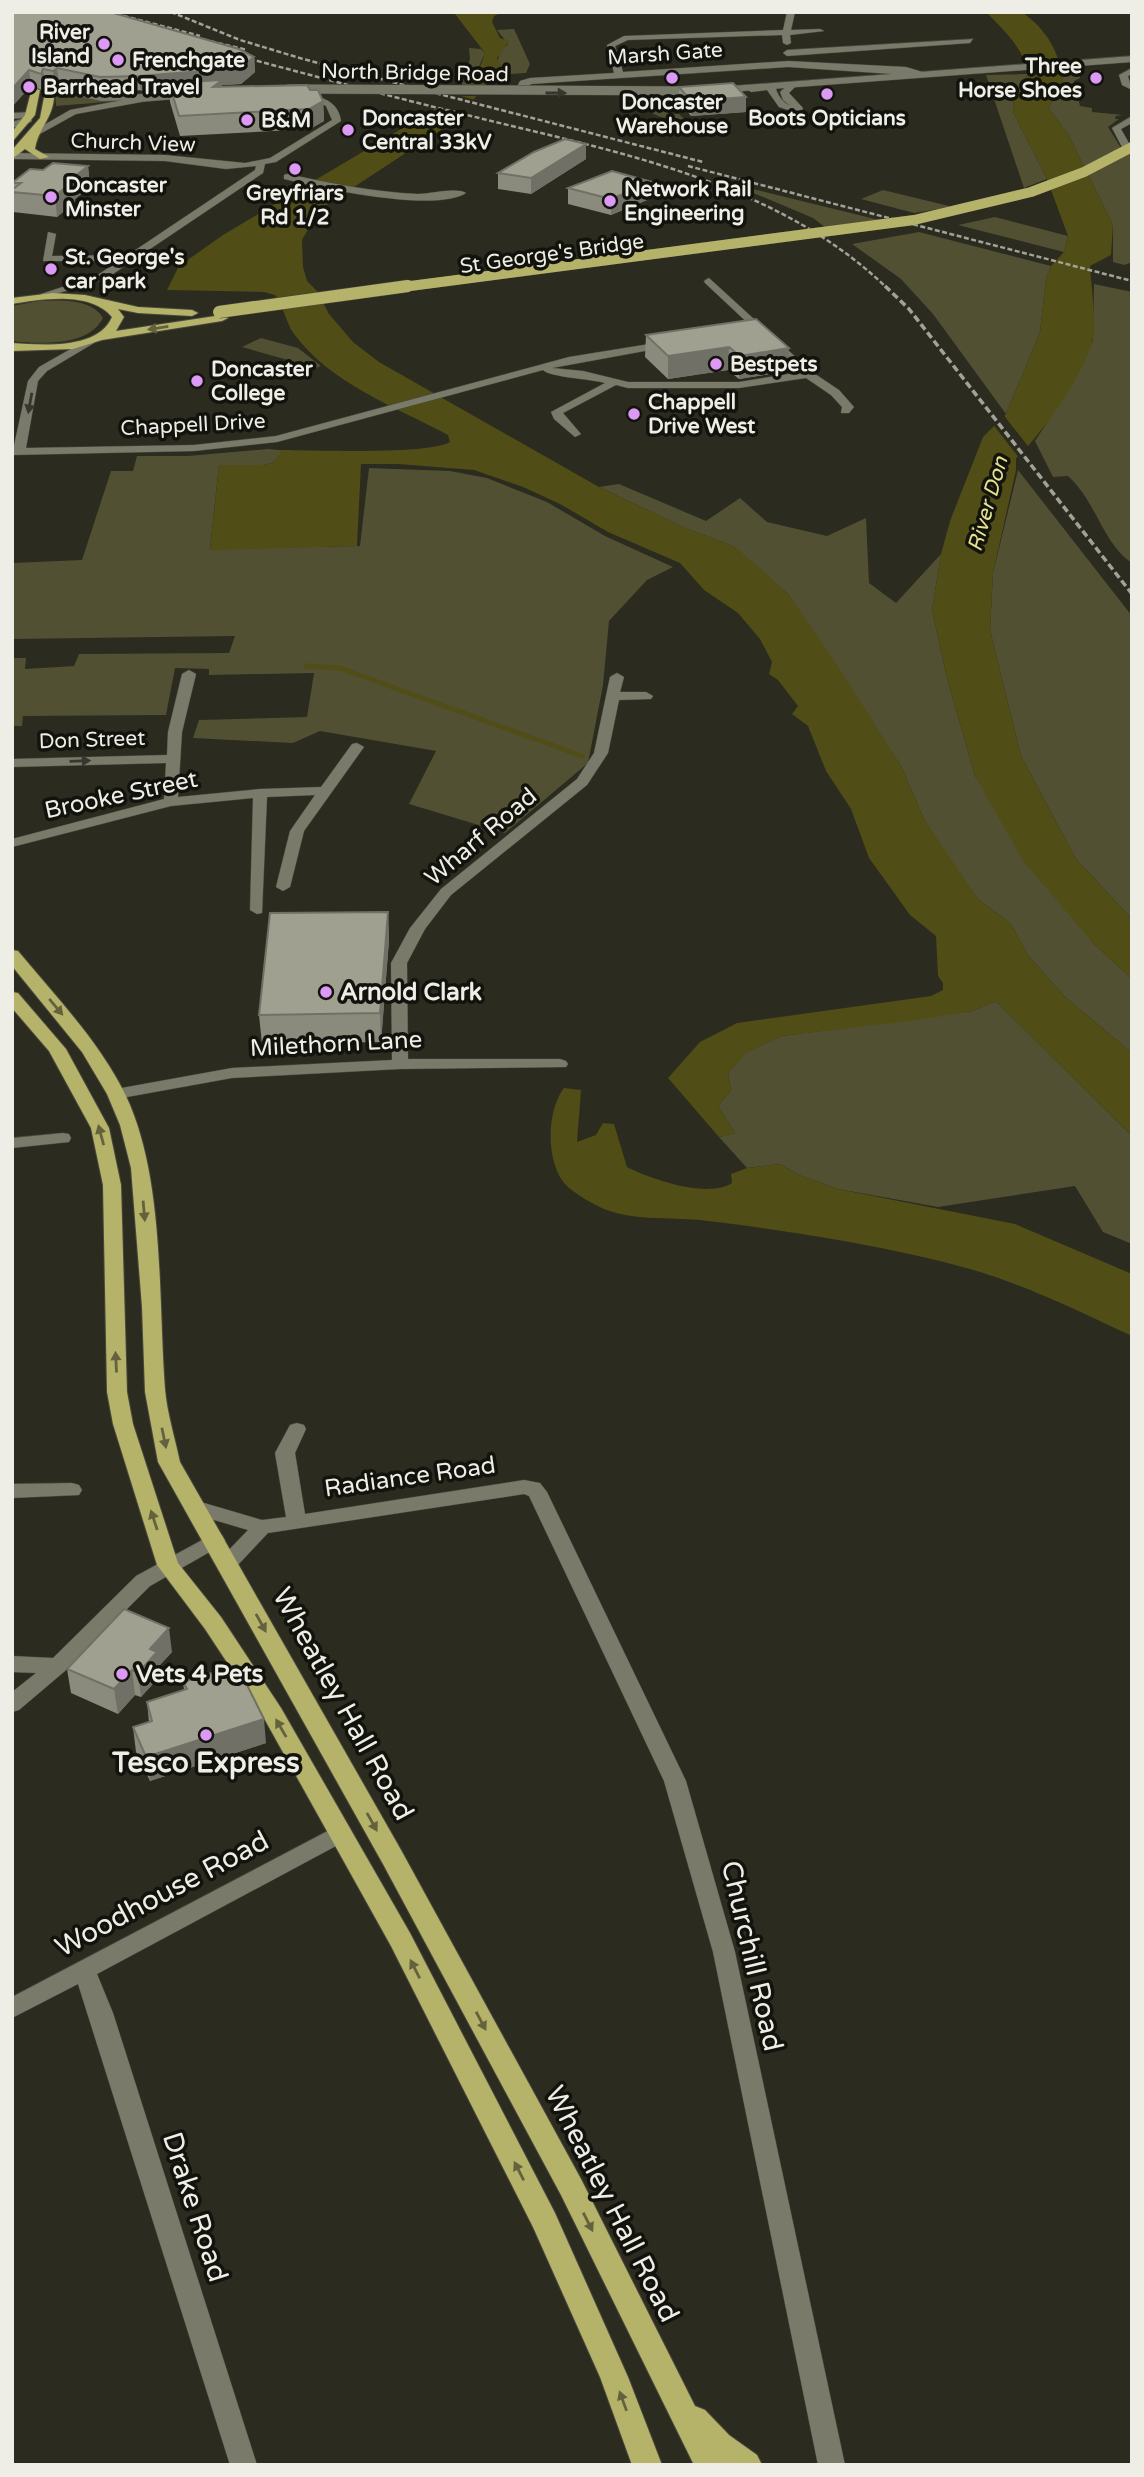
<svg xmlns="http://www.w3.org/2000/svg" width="1144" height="2477" font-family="'Varela Round',sans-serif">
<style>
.green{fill:#515032}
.water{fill:#504d16}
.pier{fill:#2b2b1f}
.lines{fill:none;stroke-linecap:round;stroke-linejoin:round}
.stream{stroke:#504d16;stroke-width:5}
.pedestrian-casing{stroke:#48483d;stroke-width:1}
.minor-casing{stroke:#48483d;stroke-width:1}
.tertiary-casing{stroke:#48483d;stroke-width:1}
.trunk-casing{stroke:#48483d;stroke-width:2}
.pedestrian{fill:#7a7a6b;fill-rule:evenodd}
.minor{fill:#7a7a6b;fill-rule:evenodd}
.tertiary{fill:#7a7a6b;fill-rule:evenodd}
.trunk{fill:#b5b26a;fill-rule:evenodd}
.rail-far1{stroke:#a2a298;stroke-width:2.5;stroke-dasharray:5 2.5;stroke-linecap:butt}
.rail{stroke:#a2a298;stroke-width:3.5;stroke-dasharray:7 3.5;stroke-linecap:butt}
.tertiary-bridge-casing{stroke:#48483d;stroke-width:10;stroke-linecap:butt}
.trunk-bridge-far1-casing{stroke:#48483d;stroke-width:10;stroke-linecap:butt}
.trunk-bridge-casing{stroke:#48483d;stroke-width:13;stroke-linecap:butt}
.tertiary-bridge{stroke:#7a7a6b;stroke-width:9}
.trunk-bridge-far1{stroke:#b5b26a;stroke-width:10}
.trunk-bridge{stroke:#b5b26a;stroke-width:12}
.wall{fill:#8a8a7d}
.shaded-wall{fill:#707066}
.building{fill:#a0a091;stroke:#707066;stroke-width:2}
.oneway{fill:#37372f}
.oneway2{fill:#64623c}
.poi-dot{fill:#dc99f5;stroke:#13130e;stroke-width:2.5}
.labels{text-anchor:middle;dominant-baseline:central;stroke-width:7;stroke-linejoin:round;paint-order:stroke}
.far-poi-label{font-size:21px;font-weight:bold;fill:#eeeee6;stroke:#13130e;text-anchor:start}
.far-street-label{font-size:21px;fill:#eeeee6;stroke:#13130e}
.far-water-label{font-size:21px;font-style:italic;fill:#e6e28f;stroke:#13130e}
.street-label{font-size:24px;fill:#eeeee6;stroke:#13130e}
.poi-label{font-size:24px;font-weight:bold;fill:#eeeee6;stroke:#13130e;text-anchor:start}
.near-street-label{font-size:28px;fill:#eeeee6;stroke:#13130e}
.near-poi-label{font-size:28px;font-weight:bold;fill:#eeeee6;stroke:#13130e}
</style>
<rect width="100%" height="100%" fill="#2b2b1f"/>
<!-- green -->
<g class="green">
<polygon points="514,29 530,64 526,73 498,75 502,67 498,62 499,52 508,44 497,30"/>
<polygon points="469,48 481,49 485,53 470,87 461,87 470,59"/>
<polygon points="1062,71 1077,71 1080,74 1080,78 1074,81 1080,106 1092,108 1092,112 1123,115 1116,116 1115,119 1119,119 1108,127 1121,148 1132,151 1132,262 1124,265 1113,262 1113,225 1068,134 1048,108 1063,83"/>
<polygon points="1028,74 1014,96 1013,112 1047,179 1024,188 986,75"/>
<polygon points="55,92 119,101 56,106"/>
<path d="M664,96L663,105L671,114H679L684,119C669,120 656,118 644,107L650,97Z"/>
<polygon points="732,184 879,220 826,228 813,218"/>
<polygon points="883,190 953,207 914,213 861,199"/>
<polygon points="995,217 1068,236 1064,252 958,225"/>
<polygon points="919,232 1051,266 1046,279 1040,332 1006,414 933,314 901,279 852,244"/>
<path d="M1094,284L1132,292V563C1103,544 1096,501 1068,476L1053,477L1035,441L1070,387L1093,340Z"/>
<path d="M39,301C59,300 92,298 103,318C89,347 39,344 12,341V306Z"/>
<polygon points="261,338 298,348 321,366 316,368 242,347"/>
<polygon points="268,449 280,450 280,455 272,463 263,465 219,465 210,549 360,546 369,468 450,471 487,478 547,502 605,536 673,567 647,580 609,621 603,685 588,763 505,833 409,804 436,751 320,731 293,743 193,738 199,720 307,717 314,673 209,675 209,669 175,668 166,715 23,716 22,726 12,726 12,658 26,658 25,669 74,666 79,654 229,653 235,636 12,639 12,563 82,560 111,471 133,471 137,456 188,456"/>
<polygon points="1018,470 1132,616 1132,919 1076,859 1021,756 990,630 993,573"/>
<polygon points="619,484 706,521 740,498 767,522 827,536 866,518 869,583 896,603 941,554 932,610 947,678 975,776 1093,943 1132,979 1132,1053 1064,996 1027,954 1011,924 978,899 955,868 924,819 901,766 788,594 733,546 685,528 599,487"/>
<polygon points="996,1001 1132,1136 1132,1244 1103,1232 1075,1186 938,1207 838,1189 799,1175 780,1164 747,1168 719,1137 735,1133 718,1106 731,1090 728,1073 745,1053 782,1036 972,1011"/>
</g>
<!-- water -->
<g class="water">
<path d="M448,12H503L494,16L492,22L500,38L509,41L497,58L502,66L456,120L319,210L302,240L303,267L307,281L317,291L329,314L353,342L379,362L599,487L685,528L733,546L759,567L788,594L836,663L901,766L924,819L978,899L1011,924L1027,954L1064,996L1132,1053V1136L996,1001L972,1011L918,1020L782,1036L746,1053L728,1073L731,1090L718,1106L735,1133L719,1137L668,1078L700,1042L737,1023L931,996L943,990V983L938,976L936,936L910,915L869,858L851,809L826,771L808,726L792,714L798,706L778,680L769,674L772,662L760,639L738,613L704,590L680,563L608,532L560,504L523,487L474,470L398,464H361L357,546L210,550L219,465H263L272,463L280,455V450C313,450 428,455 450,442L448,435C396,407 331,384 294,334C286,323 284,307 275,295L264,292L167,290L179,266L223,235L433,110C462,99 476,82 485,53L455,14Z"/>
<path d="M977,12H1022C1047,30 1060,52 1063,83L1048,108L1068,134L1113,225L1111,255L1090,266C1091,284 1097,326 1092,342C1083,375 1042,435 1016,458V470L993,573L990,630L1021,756L1076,859L1132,919V979L1093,943L1024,862L975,776L947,678L932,610L941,554L950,521L983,437L1006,414L1040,332L1046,279L1051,266L1064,252L1068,236L1047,179L1013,112L1014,96L1028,74C1023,48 1005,31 986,12Z"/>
<path d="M564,1088L581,1090L577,1142L596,1135L603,1123L614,1124L627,1167C651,1179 707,1199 732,1183L731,1174L747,1168L780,1164L799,1175L838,1189L1015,1224L1132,1274V1336C1083,1313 1032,1288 980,1272C913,1252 831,1238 762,1228C741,1225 720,1222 699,1220C668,1217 634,1221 604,1209C593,1204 577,1195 568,1187C545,1166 546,1111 564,1088Z"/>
</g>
<!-- pier -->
<g class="pier">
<polygon points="489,88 482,96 461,96 478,101 463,115 434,107 459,93"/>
<polygon points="1002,413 1031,450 1020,459 992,423"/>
</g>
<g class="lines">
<!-- stream -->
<polyline class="stream" points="306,666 340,668 582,756"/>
<defs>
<polygon id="pedestrian" points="30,112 34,115 33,117 12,119 12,113"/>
<g id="minor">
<polygon points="787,12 795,12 791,30 820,29 824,31 790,35 791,43 787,45 783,43 782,35 628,40 615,46 623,72 788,61 906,67 926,73 922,76 788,67 531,84 523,91 516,89 520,81 530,78 614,73 607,45 624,36 783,30"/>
<polygon points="973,39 970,43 787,56 783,53 787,50"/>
<polygon points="1132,68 1132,74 1128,76 1132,90 1122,85 1119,75"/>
<path d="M790,83L797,85L789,93L803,108L800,114L779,107L767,90L751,92L747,89L775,85C777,94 781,101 790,106L783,100L780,92Z"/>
<polygon points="144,96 147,97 147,101 76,114 38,135 30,133 70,110"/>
<path d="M297,96C317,94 338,99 341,121L276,162L265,164L263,173L104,280L41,298V294L96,276L119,261H43L48,232L56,234L52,256L128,255L255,170L256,166L226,169L165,161L12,159V153L165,155L245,163L270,158L332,120L326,106L317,102L297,100Z"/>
<polygon points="1132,116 1132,123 1121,129 1130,145 1122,147 1112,128"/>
<polygon points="28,117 32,120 31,122 12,128 12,122"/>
<path d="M287,174C330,183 373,192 418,194C431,194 456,187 466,193C435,213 321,188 284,179V175Z"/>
<path d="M709,278L812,372L839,390L854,407L849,413H841L842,407L831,395L806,378L739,388H628L616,385L563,413L581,434L575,437L554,419L551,412L605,383C591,379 549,377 543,370L277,442L194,451L12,455L28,381L39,367L90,338L95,341L94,343L47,371L38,381L26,448L194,445L276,436L569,357L668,341L673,344L672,346L552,368L583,371L628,382H739L800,372L705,283L704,281Z"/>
<polygon points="189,670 196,674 182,732 178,797 260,789 321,787 352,744 357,743 364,747 304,831 290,887 283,891 276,887 290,831 315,795 267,797 262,913 257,914 250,910 253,798 171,806 12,847 12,839 164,799 166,763 12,767 12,759 167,755 168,732 182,674"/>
<polygon points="617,673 624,677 620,692 646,692 653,696 651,699 619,700 608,753 587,785 451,895 425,929 407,963 408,1059 560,1059 566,1061 568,1064 566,1067 400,1069 232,1078 116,1099 110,1097 108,1094 116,1089 232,1068 392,1060 391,963 410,928 441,889 577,779 594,753 610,677"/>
<polygon points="63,1133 69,1134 71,1138 69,1142 12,1148 12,1138"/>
<polygon points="297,1423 304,1425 306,1429 295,1453 305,1514 524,1480 540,1483 547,1492 686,1781 735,1952 845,2465 818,2465 713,1952 664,1781 529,1496 524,1494 268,1533 235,1568 221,1568 218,1563 221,1558 248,1530 187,1512 184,1507 187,1502 194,1500 262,1520 286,1517 275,1453 290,1425"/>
<polygon points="72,1483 79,1485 82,1490 79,1495 12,1498 12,1484"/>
<polygon points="215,1533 222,1535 225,1540 222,1545 150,1586 65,1671 19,1710 12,1712 12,1692 36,1673 12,1672 12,1656 53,1658 136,1576"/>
<polygon points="341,1824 349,1827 352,1833 349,1839 97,1974 113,2013 257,2465 230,2465 78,1984 12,2018 12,1997"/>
</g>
<g id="tertiary">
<polygon points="1132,56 1132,62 717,93 713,90 717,87"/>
<polygon points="58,86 101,95 145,94 149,97 145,100 101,101 55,91"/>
</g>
<g id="trunk">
<path d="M46,87L54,89C56,117 39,125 35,149L49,157L40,159L25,149L12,159V150L40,118Z"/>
<polygon points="32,88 40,90 35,115 12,142 12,132 25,115"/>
<path d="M53,293L85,295L138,307L192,310L198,313L192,316L138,313L118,309L124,317L116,331L222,315L228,318L222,321L102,340L73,349L12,351V343C42,345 98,350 112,317C90,291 42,299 12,304V298Z"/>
<path d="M12,950L18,951C56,997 100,1042 126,1096C165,1179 158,1298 165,1389C167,1413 175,1438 180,1462L401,1850L581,2179L695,2406L705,2410L729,2435L757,2455L762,2465H694L561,2195L383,1864L158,1462L145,1392L142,1307L131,1168L120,1125L107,1094L82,1052L12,966Z"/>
<polygon points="12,992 18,993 66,1049 109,1128 121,1185 127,1392 133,1424 178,1563 221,1617 281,1708 410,1933 555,2213 628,2377 662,2465 632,2465 600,2377 533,2227 391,1946 265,1720 205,1629 157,1565 113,1424 107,1392 103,1185 91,1128 49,1051 12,1008"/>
</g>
</defs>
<!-- pedestrian casing -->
<use href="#pedestrian" class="pedestrian-casing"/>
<!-- minor casing -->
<use href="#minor" class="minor-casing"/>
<!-- tertiary casing -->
<use href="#tertiary" class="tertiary-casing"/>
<!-- trunk casing -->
<use href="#trunk" class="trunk-casing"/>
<!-- pedestrian -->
<use href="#pedestrian" class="pedestrian"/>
<!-- minor -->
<use href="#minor" class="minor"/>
<!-- tertiary -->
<use href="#tertiary" class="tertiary"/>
<!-- trunk -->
<use href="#trunk" class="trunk"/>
<!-- rail-far1 -->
<g class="rail-far1">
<polyline points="109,12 200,36"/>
<polyline points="171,12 240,40 303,59 703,162"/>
<polyline points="189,36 247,50"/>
<path d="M235,55C314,76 392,97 471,116C616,152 776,181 887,288"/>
<polyline points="688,166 1132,281"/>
</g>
<!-- rail -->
<polyline class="rail" points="885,286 909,309 1132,594"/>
<defs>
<g id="tertiary-bridge">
<polyline points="288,89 691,91"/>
<polyline points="145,97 194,93"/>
</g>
<polyline id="trunk-bridge-far1" points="395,288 914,220 1031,192 1084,172 1132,147"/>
<polyline id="trunk-bridge" points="219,312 408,286"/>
</defs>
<!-- tertiary-bridge casing -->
<use href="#tertiary-bridge" class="tertiary-bridge-casing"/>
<!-- trunk-bridge-far1 casing -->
<use href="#trunk-bridge-far1" class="trunk-bridge-far1-casing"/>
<!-- trunk-bridge casing -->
<use href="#trunk-bridge" class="trunk-bridge-casing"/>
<!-- tertiary-bridge -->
<use href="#tertiary-bridge" class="tertiary-bridge"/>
<!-- trunk-bridge-far1 -->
<use href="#trunk-bridge-far1" class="trunk-bridge-far1"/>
<!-- trunk-bridge -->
<use href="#trunk-bridge" class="trunk-bridge"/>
</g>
<!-- wall -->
<g class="wall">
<polygon points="12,12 254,57 255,72 241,84 222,85 222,87 310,90 323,101 324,121 310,129 180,136 170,102 169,89 101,92 59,83 55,86 45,85 42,90 31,86"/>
<polygon points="679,87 746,112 691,116 679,101"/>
<polygon points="586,159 531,194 498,189 498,173"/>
<polygon points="88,166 90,187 75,199 75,202 57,217 13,212 12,183 43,170"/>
<polygon points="652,182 652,198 611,215 568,204 568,188"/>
<polygon points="756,319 788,371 739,379 728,370 668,379 645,357 646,335"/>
<polygon points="388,912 389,940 381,1042 262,1044 259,1015"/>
<polygon points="172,1652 159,1666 160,1676 141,1697 135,1695 118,1714 71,1693 67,1669"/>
<polygon points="183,1682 266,1743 150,1781 136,1752 133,1727 149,1722 147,1702 184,1690"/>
</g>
<!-- shaded-wall -->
<g class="shaded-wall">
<polygon points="254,57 255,72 241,84 222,85 223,99 169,83 169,89 141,91 139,76"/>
<polygon points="57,68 59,83 55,86 53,71"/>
<polygon points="43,69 45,85 42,90 41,74"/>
<polygon points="29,70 31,86 12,107 12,89"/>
<polygon points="746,97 746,112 691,116 691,101"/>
<polygon points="323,101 324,121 310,129 309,109"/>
<polygon points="586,144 586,159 531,194 531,178"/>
<polygon points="88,166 90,187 75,199 75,202 57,217 55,196 69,181"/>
<polygon points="652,182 652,198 611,215 611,199"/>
<polygon points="729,347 728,370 668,379 668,356"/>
<polygon points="789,348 788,371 739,379 740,356"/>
<polygon points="388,912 389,940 381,1042 380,1013"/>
<polygon points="169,1628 172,1652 159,1666 160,1676 141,1697 138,1673 150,1649"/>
<polygon points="132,1670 135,1695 118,1714 114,1689"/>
<polygon points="264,1719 266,1743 150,1781 146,1757"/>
</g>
<!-- building -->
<g class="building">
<polygon points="12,12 110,12 239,49 254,57 240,68 139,76 100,77 57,68 53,71 43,69 41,74 29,70 12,89"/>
<polygon points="222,80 213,87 307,85 310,90 318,90 323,101 309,109 179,116 169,83"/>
<polygon points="733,83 746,97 691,101 679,87"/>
<polygon points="565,139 586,144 531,178 498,173 534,152"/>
<polygon points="53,163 88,166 69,181 73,181 55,196 12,192 12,190 21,183 12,183 30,169 43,170"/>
<polygon points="612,171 652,182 611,199 568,188"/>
<polygon points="756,319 789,348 740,356 729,347 668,356 646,335"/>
<polygon points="388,912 380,1013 259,1015 270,913"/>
<polygon points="124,1609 169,1628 150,1649 157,1652 138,1673 132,1670 114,1689 67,1669"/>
<polygon points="237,1665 264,1719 146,1757 133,1727 152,1721 147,1702 187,1689 183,1682"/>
</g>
<!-- one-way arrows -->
<defs><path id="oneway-solid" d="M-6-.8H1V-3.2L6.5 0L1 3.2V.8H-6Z" transform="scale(1.75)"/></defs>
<g class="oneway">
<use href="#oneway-solid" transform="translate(556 93)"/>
<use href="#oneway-solid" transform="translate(30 403) rotate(100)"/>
<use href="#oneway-solid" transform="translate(80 761) rotate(-2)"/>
</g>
<g class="oneway2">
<use href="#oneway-solid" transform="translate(158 328) rotate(171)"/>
<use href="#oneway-solid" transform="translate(56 1007) rotate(50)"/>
<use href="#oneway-solid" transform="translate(101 1135) rotate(-105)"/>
<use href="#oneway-solid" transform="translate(144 1211) rotate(85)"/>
<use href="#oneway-solid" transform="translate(116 1362) rotate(-93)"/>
<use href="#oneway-solid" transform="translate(164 1438) rotate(78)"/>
<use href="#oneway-solid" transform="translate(154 1520) rotate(-108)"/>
<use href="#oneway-solid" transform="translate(261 1623) rotate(61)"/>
<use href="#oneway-solid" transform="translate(281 1728) rotate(-120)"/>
<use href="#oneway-solid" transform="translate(372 1822) rotate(61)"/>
<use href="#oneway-solid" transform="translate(415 1969) rotate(-117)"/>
<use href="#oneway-solid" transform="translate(481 2021) rotate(62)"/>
<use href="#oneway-solid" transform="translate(519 2171) rotate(-117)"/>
<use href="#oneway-solid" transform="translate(588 2222) rotate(63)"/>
<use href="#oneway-solid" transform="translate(623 2401) rotate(-110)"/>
</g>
<!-- markers -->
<g class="poi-dot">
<circle cx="104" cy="44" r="7"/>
<circle cx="118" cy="60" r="7"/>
<circle cx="672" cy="78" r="7"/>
<circle cx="1096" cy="78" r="7"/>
<circle cx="29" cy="87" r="7"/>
<circle cx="827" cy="94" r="7"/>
<circle cx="247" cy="120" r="7"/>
<circle cx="348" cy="130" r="7"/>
<circle cx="295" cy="169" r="7"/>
<circle cx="51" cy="197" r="7"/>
<circle cx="610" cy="201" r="7"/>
<circle cx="51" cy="269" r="7"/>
<circle cx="716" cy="364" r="7"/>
<circle cx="197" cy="381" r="7"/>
<circle cx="634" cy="414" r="7"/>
<circle cx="326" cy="992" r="7"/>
<circle cx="122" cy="1674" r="7"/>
<circle cx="206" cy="1735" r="7"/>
</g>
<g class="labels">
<!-- far-poi labels -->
<g class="far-poi-label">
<text x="90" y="32" text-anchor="end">River<tspan x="90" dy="24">Island</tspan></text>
<text x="132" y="60">Frenchgate</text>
<text x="1082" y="66" text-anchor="end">Three<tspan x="1082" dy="24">Horse Shoes</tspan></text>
<text x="43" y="87">Barrhead Travel</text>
<text x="672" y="102" text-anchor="middle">Doncaster<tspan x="672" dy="24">Warehouse</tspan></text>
<text x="362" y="118">Doncaster<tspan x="362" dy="24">Central 33kV</tspan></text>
<text x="827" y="118" text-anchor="middle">Boots Opticians</text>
<text x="261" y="120">B&amp;M</text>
<text x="65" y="185">Doncaster<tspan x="65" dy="24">Minster</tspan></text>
<text x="624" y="189">Network Rail<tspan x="624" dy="24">Engineering</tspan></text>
<text x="295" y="193" text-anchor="middle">Greyfriars<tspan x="295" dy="24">Rd 1/2</tspan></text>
<text x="65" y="257">St. George's<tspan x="65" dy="24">car park</tspan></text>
<text x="730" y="364">Bestpets</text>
<text x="211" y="369">Doncaster<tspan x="211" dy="24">College</tspan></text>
<text x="648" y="402">Chappell<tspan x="648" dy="24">Drive West</tspan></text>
</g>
<!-- far-street labels -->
<g class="far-street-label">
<text transform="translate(665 54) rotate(-4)">Marsh Gate</text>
<text transform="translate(415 73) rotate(1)">North Bridge Road</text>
<text transform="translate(133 143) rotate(2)">Church View</text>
<text transform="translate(552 254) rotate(-8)">St George's Bridge</text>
<text transform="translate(193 425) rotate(-3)">Chappell Drive</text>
<text transform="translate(92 740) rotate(-2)">Don Street</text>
</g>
<!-- far-water labels -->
<g class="far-water-label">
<text transform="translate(988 504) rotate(-74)">River Don</text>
</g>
<!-- street labels -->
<g class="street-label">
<text transform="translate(121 795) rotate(-12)">Brooke Street</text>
<text transform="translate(481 837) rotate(-40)">Wharf Road</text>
<text transform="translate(336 1044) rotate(-3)">Milethorn Lane</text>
<text transform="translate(410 1477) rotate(-8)">Radiance Road</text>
</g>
<!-- poi labels -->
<g class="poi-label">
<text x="340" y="992">Arnold Clark</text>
<text x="136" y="1674">Vets 4 Pets</text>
</g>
<!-- near-street labels -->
<g class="near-street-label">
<text transform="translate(343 1704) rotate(61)">Wheatley Hall Road</text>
<text transform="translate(162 1894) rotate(-28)">Woodhouse Road</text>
<text transform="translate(752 1956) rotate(77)">Churchill Road</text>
<text transform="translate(612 2204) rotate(63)">Wheatley Hall Road</text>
<text transform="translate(195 2207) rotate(72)">Drake Road</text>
</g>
<!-- near-poi labels -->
<g class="near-poi-label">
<text x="206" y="1763">Tesco Express</text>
</g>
</g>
<!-- border -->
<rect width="1144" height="2477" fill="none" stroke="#eeeee6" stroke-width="28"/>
</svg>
